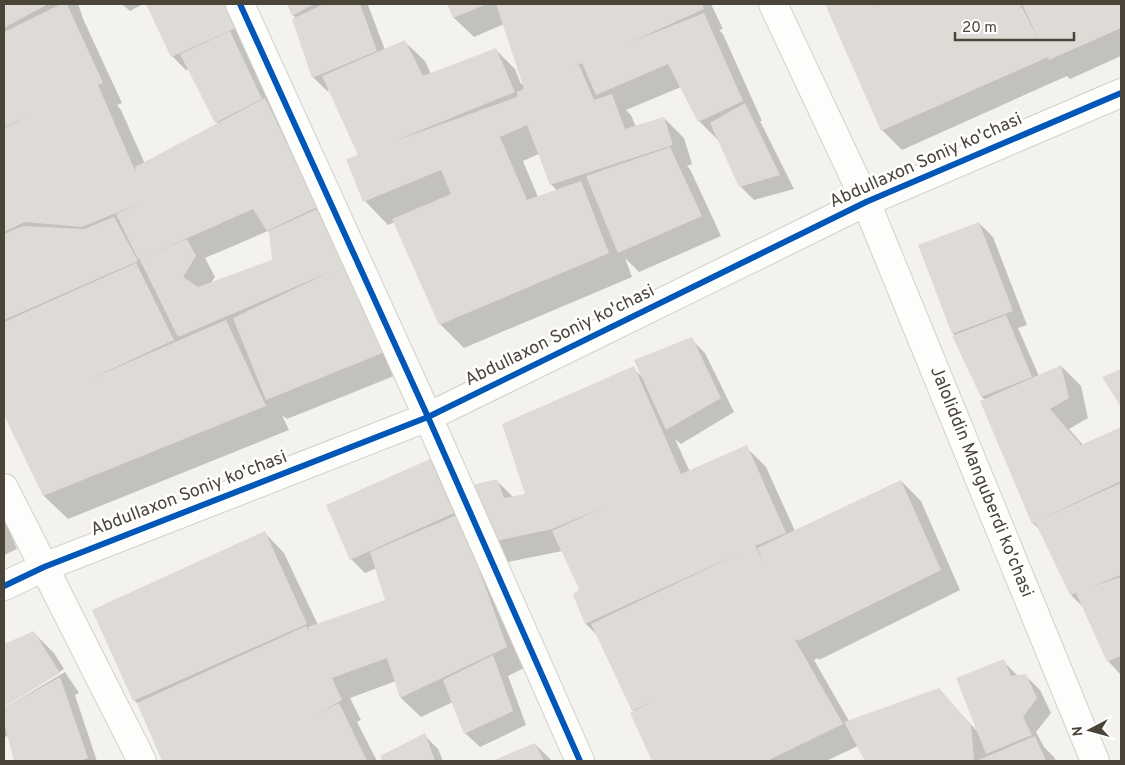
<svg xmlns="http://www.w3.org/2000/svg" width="1125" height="765" font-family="Overpass,sans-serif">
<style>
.shadow{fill:#0003;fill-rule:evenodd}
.building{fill:#dedbd6}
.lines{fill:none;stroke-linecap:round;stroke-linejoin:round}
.street-casing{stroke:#d2d0cb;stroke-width:30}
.street{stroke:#fdfdfc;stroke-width:28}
.cycleway-casing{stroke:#fff;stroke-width:9}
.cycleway{stroke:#0057b8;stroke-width:6}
.labels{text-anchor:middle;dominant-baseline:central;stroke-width:5;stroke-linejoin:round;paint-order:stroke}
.street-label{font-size:18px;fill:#4b4439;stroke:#fff}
</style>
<rect width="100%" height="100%" fill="#f4f2ee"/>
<!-- shadow -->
<g class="shadow">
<path d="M4,4H78L84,21L122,103L117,105L121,110L145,164L218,124L189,69L186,70L172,56L147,4H233L251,41L243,45L404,372L287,419L282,415L289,430L68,519L44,496L4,410ZM268,231L271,233L273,261L211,283L215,277L205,258Z"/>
<polygon points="122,4 143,4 130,11"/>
<path d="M288,4H371L368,5L385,50L405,42L425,61L431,74L495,49L515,69L521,84L523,83L504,24L474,37L454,18L448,4H711L723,29L719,30L723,34L762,121H760L794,189L754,200L740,186L719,141L699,121L681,87L626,110L631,115L636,127L664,118L684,138L692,164L687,166L690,169L721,236L639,272L625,258L632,277L464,348L440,324L395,222L388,225L365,201L359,155L330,90L327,91L313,77L296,19L293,15ZM539,154L551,184L557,191L538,197L523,161Z"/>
<polygon points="827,4 1121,4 1121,56 1070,79 1067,76 902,150 882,130"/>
<polygon points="979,223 993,237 1027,325 1018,328 1039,376 1061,366 1081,386 1088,418 1069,429 1083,445 1121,428 1121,675 1108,661 1084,608 1071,595 1040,530 1033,523 985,400 982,397 956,336 953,334 919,246"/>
<polygon points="691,339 705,353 734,412 681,444 675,439 690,472 746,447 766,467 795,531 901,481 921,501 960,590 819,660 818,658 814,660 849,721 939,690 978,732 1003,661 1018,676 1025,675 1040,690 1051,713 1036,732 1044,747 1054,757 1056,761 866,761 858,746 826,761 653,761 631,713 634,712 598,636 586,624 580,589 562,551 508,562 488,542 496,480 513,497 526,495 633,368 643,378"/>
<polygon points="430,460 444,474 526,667 508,676 526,725 480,747 465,733 453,702 421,717 401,698 396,681 350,698 361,720 357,722 377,761 163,761 139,705 134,700 265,533 284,553 318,625 386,601 377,568 365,573 351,559"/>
<polygon points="4,518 17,549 4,555"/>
<polygon points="34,633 54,653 64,669 4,705 4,645"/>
<polygon points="65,672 79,693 75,695 97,761 15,761 8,735 4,738 4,708"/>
<polygon points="424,735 438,749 443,761 384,761 382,756"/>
<polygon points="535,744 552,761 495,761"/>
</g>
<!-- building -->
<g class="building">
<polygon points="4,4 48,4 4,28"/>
<polygon points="61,4 67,4 103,83 98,85 136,173 135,167 265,98 317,207 267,231 253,209 145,257 187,239 196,256 183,277 198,287 272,260 269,231 319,208 385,352 266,400 233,318 330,272 178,337 139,258 138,259 116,214 138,204 82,227 25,222 4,232 4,128 30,116 4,127 4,32"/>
<polygon points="146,4 227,4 238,27 171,57"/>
<polygon points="287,4 314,4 292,16"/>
<polygon points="324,4 360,4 377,51 312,78 292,19"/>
<polygon points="447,4 487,4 453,18"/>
<polygon points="496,4 702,4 704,9 631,42 704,13 743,101 698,122 668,64 596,95 582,63 571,68 579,65 594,100 612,94 625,129 664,117 673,145 550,185 527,125 500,137 527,200 581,181 609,253 439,325 392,219 451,194 441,170 363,202 346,159 358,155 322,76 405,40 423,76 496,48 515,92 392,142 517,97 517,92 524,89"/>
<polygon points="825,4 880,4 874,7 882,4 1020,4 1040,42 1022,4 1121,4 1121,28 1049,60 1048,57 881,131"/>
<polygon points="230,31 262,99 215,123 180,54"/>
<polygon points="745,103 780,175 739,187 710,123"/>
<polygon points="670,147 702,216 618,253 586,176"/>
<polygon points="114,217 138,261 4,320 4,234 23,226 84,229"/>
<polygon points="979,222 1013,311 952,334 918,245"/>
<polygon points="136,263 174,340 90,379 226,320 266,406 43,496 5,417 4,322"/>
<polygon points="1006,315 1032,377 981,397 952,336"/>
<polygon points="692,337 721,398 666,430 634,360"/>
<polygon points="1061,365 1069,398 1050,409 1081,445 1121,427 1121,481 1039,520 1121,483 1121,575 1090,587 1121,577 1121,656 1107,662 1076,593 1070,595 1035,522 1032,524 980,401"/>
<polygon points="634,366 681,474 747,445 786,533 755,546 765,566 757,548 901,480 941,570 798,641 798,639 795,640 843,724 767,761 652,761 630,713 654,701 632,711 591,624 742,552 585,624 573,595 579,589 552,531 602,508 552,529 487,543 469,486 497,479 504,498 525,494 502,424"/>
<polygon points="1121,369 1121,407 1102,377"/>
<polygon points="430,459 454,513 350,560 326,505"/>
<polygon points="459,514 507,647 400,698 387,658 332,678 342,700 318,714 339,703 367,761 162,761 137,703 306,626 309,632 308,627 385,600 370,552"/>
<polygon points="265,531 307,624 133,701 92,610"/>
<polygon points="34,631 60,673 4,707 4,644"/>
<polygon points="493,655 513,711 464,734 443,680"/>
<polygon points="1004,659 1011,676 1026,674 1037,698 1023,717 1032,735 986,754 956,678"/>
<polygon points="60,677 88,758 80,761 14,761 4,723 4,708"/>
<polygon points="939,688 971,725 974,759 971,761 865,761 844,722"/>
<polygon points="425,733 435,761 382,761 380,756"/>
<polygon points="1035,736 1046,761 976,761"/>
<polygon points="535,743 544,761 492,761"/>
</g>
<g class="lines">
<defs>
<g id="street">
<polyline points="240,4 428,417 580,761"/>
<polyline points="773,4 866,202 1095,761"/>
<polyline points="4,488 142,761"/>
<polyline points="4,586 44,567 428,417 866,202 1121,93"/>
</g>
</defs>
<!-- street casing -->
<use href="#street" class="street-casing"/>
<!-- street -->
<use href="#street" class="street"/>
<defs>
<g id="cycleway">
<polyline points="240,4 428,417 580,761"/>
<polyline points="4,586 44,567 428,417 866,202 1121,93"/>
</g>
</defs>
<!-- cycleway casing -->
<use href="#cycleway" class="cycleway-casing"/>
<!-- cycleway -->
<use href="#cycleway" class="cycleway"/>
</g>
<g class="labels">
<!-- street labels -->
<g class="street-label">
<text transform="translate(926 161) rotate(-24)">Abdullaxon Soniy ko'chasi</text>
<text transform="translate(560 336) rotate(-26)">Abdullaxon Soniy ko'chasi</text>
<text transform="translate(981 482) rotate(68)">Jaloliddin Manguberdi ko'chasi</text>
<text transform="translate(189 494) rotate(-21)">Abdullaxon Soniy ko'chasi</text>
</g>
</g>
<!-- border -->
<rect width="1125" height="765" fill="none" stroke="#4b4439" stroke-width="10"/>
<!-- north arrow -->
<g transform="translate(1090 730) rotate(264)" stroke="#ffffff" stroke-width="4" paint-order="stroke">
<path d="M0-4L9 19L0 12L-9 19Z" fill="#4b4439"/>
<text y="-8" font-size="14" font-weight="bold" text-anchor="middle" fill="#4b4439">N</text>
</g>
<!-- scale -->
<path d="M955 32v8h119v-8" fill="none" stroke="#4b4439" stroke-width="2.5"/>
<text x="962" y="32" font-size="15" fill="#4b4439" stroke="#ffffff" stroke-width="4" paint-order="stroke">20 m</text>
</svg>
